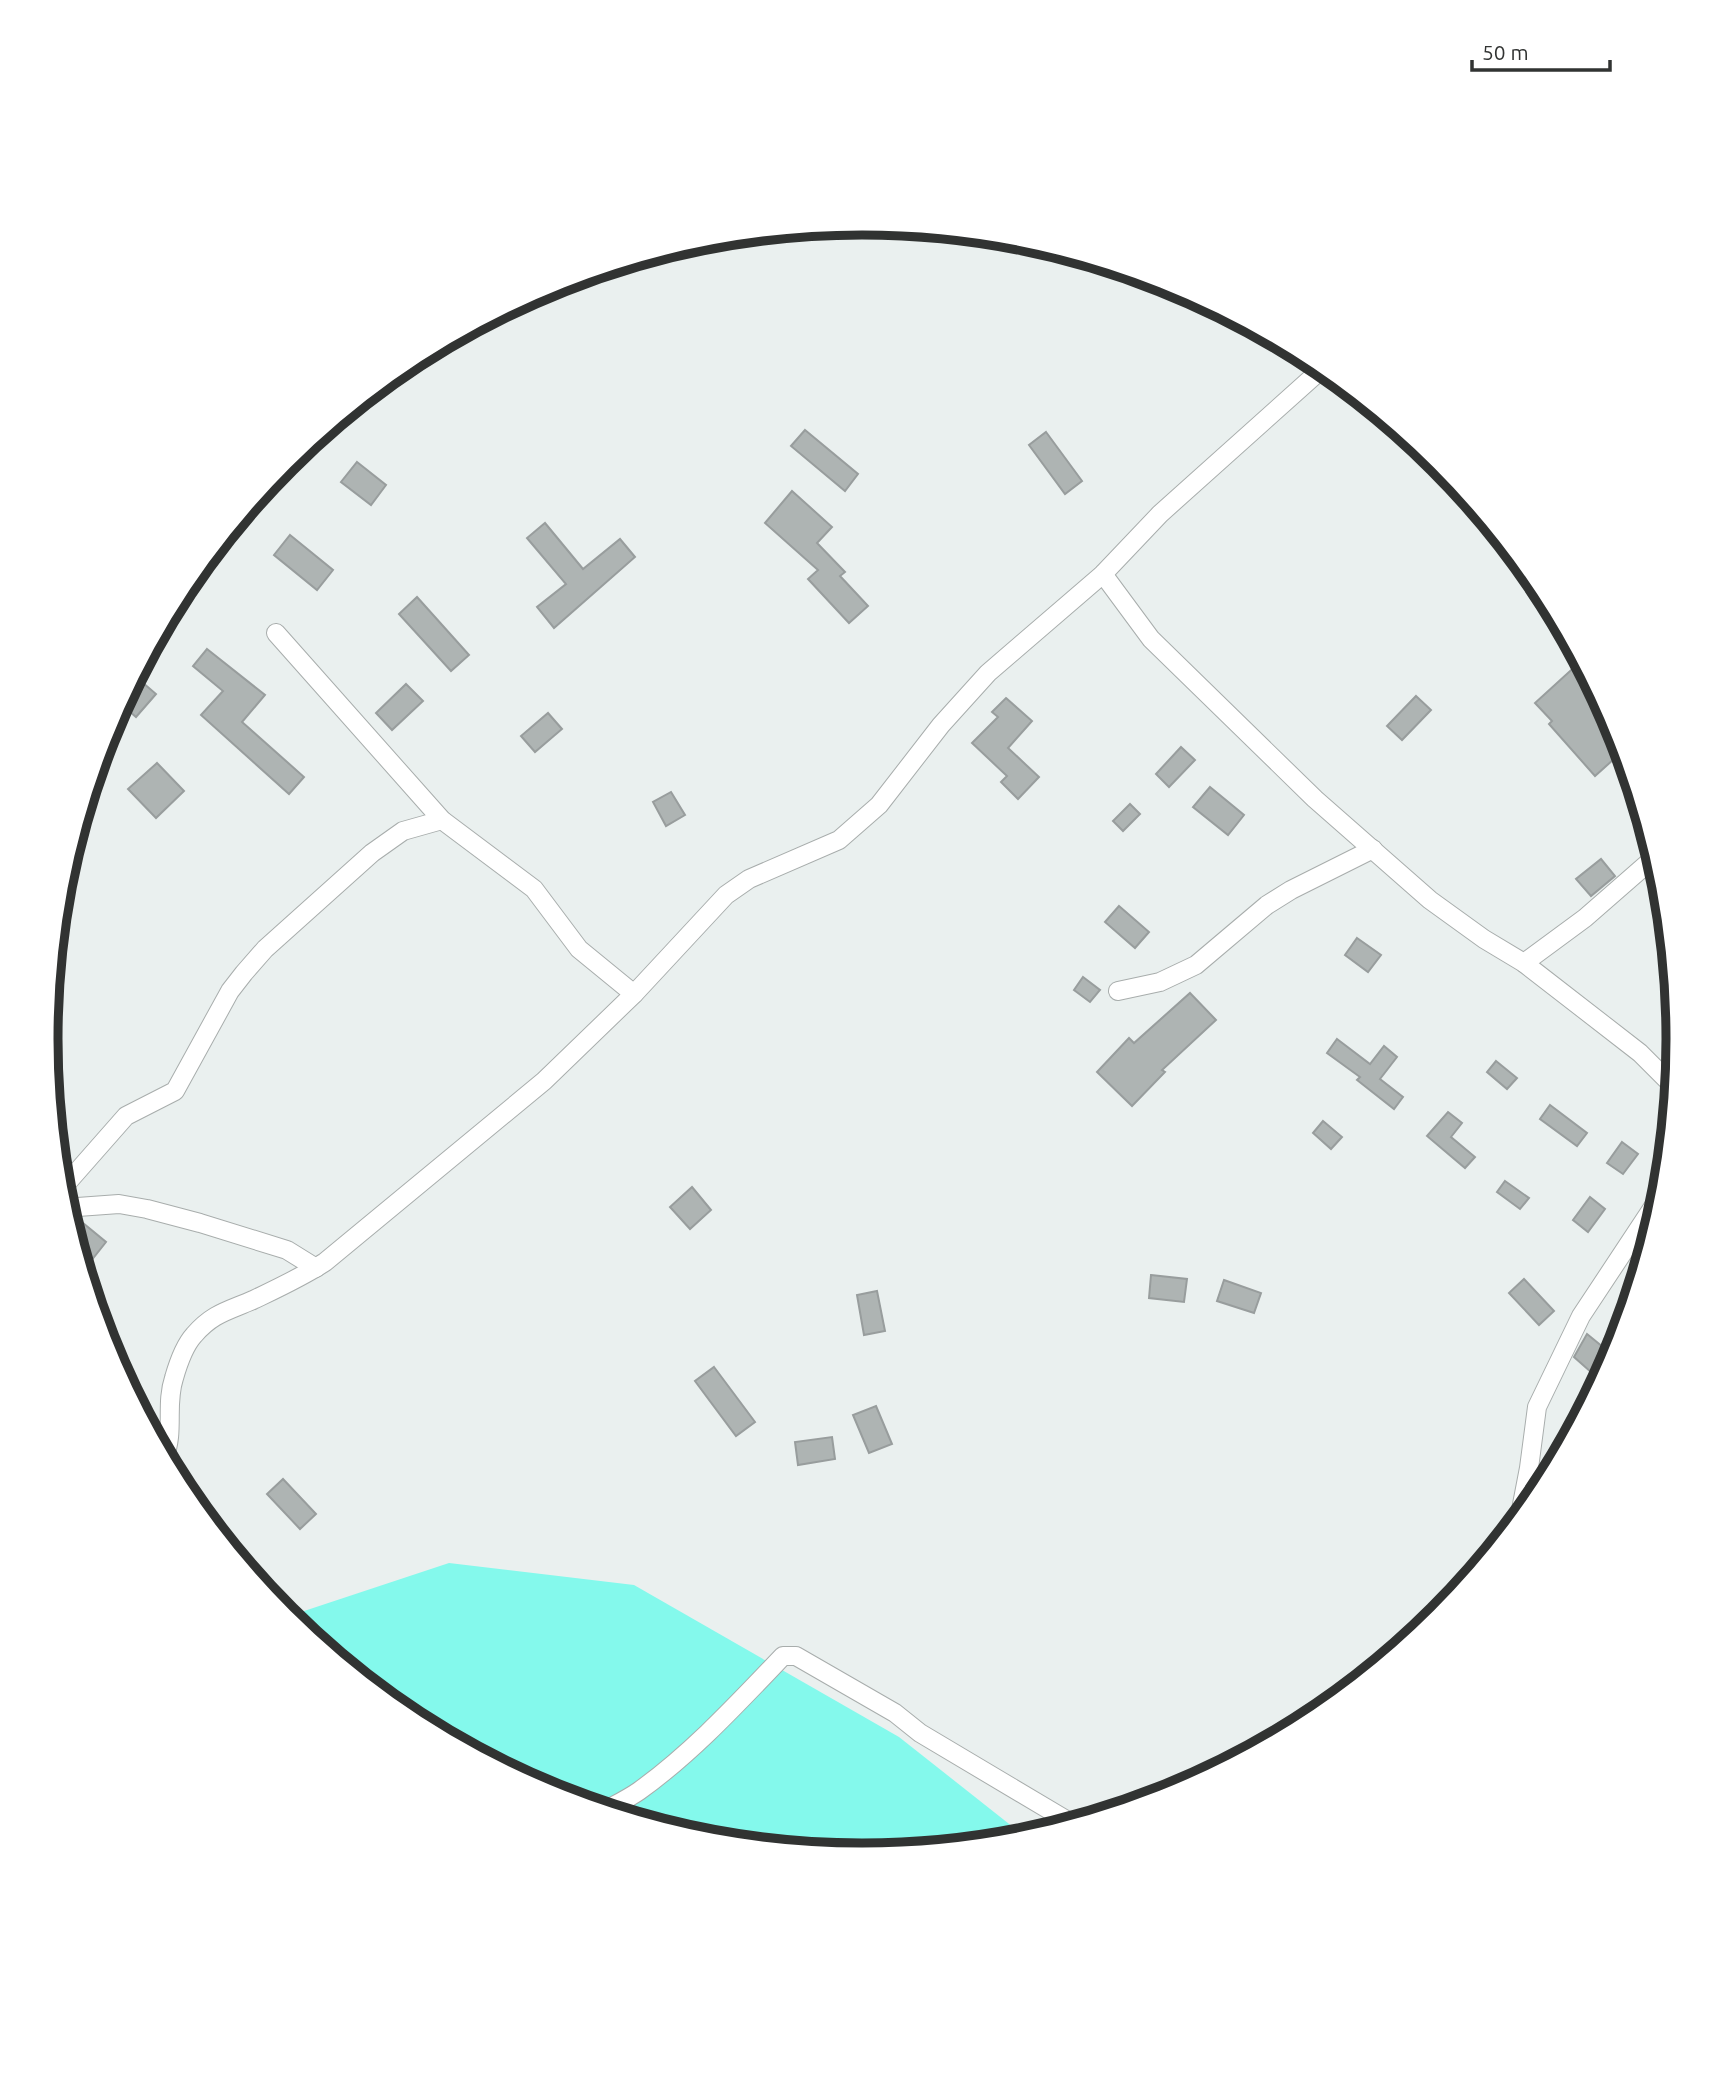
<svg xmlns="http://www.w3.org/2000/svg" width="1724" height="2078" font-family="Ubuntu,sans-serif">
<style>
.green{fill:#84f9ec}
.building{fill:#aeb4b3;stroke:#989d9d;stroke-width:2}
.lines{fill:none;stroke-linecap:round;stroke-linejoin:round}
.street-casing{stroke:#a8adac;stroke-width:20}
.street{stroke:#fff;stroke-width:18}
.rim{fill:none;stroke:#313332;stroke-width:9}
</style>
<rect width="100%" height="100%" fill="#eaf0ef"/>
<!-- green -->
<polygon class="green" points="449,1563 634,1585 899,1737 1027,1838 862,1855 702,1840 549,1793 408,1718 286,1617"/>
<!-- building -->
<g class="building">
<polygon points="805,430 858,474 845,491 791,446"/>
<polygon points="1046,432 1082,481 1065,494 1029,445"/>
<polygon points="357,462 386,485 371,505 341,482"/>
<polygon points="792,491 832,527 817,543 845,572 840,576 868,606 849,623 808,579 818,570 765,523"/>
<polygon points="545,523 583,569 620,539 635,557 554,628 537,607 566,584 527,538"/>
<polygon points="290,535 333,570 317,590 274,555"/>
<polygon points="417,597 469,655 451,671 399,614"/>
<polygon points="207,649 265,695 242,722 304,777 289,794 201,715 223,691 193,666"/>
<polygon points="1581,661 1616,727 1624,750 1595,776 1549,724 1552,721 1535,703"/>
<polygon points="135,676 156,694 136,717 120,703"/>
<polygon points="406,684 423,701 392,730 376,713"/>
<polygon points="1416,696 1431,710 1402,740 1387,726"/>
<polygon points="1006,698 1032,721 1008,748 1039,777 1018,799 1001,782 1007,776 972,743 998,717 992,712"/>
<polygon points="548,713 562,729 535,752 521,736"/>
<polygon points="1181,747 1195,760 1169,787 1156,774"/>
<polygon points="157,763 184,791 156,818 128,789"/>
<polygon points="1210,787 1244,815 1228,835 1193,807"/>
<polygon points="671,792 685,815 666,826 653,802"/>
<polygon points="1130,804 1140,814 1123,831 1113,821"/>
<polygon points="1601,859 1615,876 1591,896 1576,879"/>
<polygon points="1119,906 1149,932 1135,948 1105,922"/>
<polygon points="1357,938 1381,955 1368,972 1345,955"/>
<polygon points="1083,977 1100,990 1090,1002 1074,990"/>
<polygon points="1190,993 1216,1020 1162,1070 1165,1072 1132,1106 1097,1072 1129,1038 1134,1043"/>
<polygon points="1337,1039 1370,1064 1384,1046 1397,1057 1380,1079 1403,1097 1394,1109 1357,1080 1360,1077 1327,1053"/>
<polygon points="1496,1061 1517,1078 1507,1089 1487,1072"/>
<polygon points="1550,1105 1587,1133 1577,1146 1540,1119"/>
<polygon points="1448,1112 1462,1123 1451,1137 1475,1157 1465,1168 1427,1136"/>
<polygon points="1323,1121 1342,1137 1331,1149 1313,1133"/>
<polygon points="1622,1142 1638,1154 1623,1174 1607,1163"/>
<polygon points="1505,1181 1529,1198 1520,1209 1497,1192"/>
<polygon points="692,1187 711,1210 690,1229 670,1207"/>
<polygon points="1590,1197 1605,1209 1588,1232 1573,1220"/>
<polygon points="83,1223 106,1242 83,1271 73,1236"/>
<polygon points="1151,1275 1187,1279 1184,1302 1149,1298"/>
<polygon points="1524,1279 1554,1311 1539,1325 1509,1293"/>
<polygon points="1224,1280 1261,1293 1254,1313 1217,1301"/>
<polygon points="877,1291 885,1331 864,1335 857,1295"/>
<polygon points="1587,1334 1614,1356 1601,1381 1574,1357"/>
<polygon points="714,1367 755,1422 736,1436 695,1381"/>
<polygon points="876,1406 892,1444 869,1453 853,1415"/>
<polygon points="832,1437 835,1459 798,1465 795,1442"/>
<polygon points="283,1479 316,1514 300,1529 267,1494"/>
</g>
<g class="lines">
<defs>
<g id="street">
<polyline points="1103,574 1151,639 1315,799 1430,900 1484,939 1524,963 1640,1053 1674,1087"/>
<polyline points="276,633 442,820 534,889 579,949 634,994"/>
<polyline points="1524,963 1585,918 1656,856"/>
<polyline points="1118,991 1160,982 1196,965 1267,905 1291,890 1373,849"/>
<polyline points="60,1191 126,1116 175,1091 230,991 244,973 265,949 372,853 403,831 442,820"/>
<polyline points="64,1208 119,1204 147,1209 200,1223 287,1250 316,1268"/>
<path d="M164,1458C175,1431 165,1405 174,1378C178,1364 184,1346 194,1335C213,1313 228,1311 253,1300C278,1288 302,1277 325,1262L544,1081L634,994L726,895L749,879L839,840L879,805L941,725L988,673L1103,574L1160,514L1324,367"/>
<polyline points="1519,1520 1529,1468 1537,1407 1581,1316 1663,1192"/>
<path d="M606,1810C617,1804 629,1798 639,1791C692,1753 738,1703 783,1656H796L895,1713L920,1733L1073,1824"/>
</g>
</defs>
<!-- street casing -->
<use href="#street" class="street-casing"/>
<!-- street -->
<use href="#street" class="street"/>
</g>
<!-- crop -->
<path d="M0 0H1724V2078H0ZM58 1039a804 804 0 1 1 1608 0a804 804 0 1 1-1608 0Z" fill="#fff" fill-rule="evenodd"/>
<path class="rim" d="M58 1039a804 804 0 1 1 1608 0a804 804 0 1 1-1608 0Z"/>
<!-- scale -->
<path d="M1472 60v10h138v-10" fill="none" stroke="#313332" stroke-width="3.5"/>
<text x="1482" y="60" font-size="21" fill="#313332" stroke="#ffffff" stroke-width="5" paint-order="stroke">50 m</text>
</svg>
